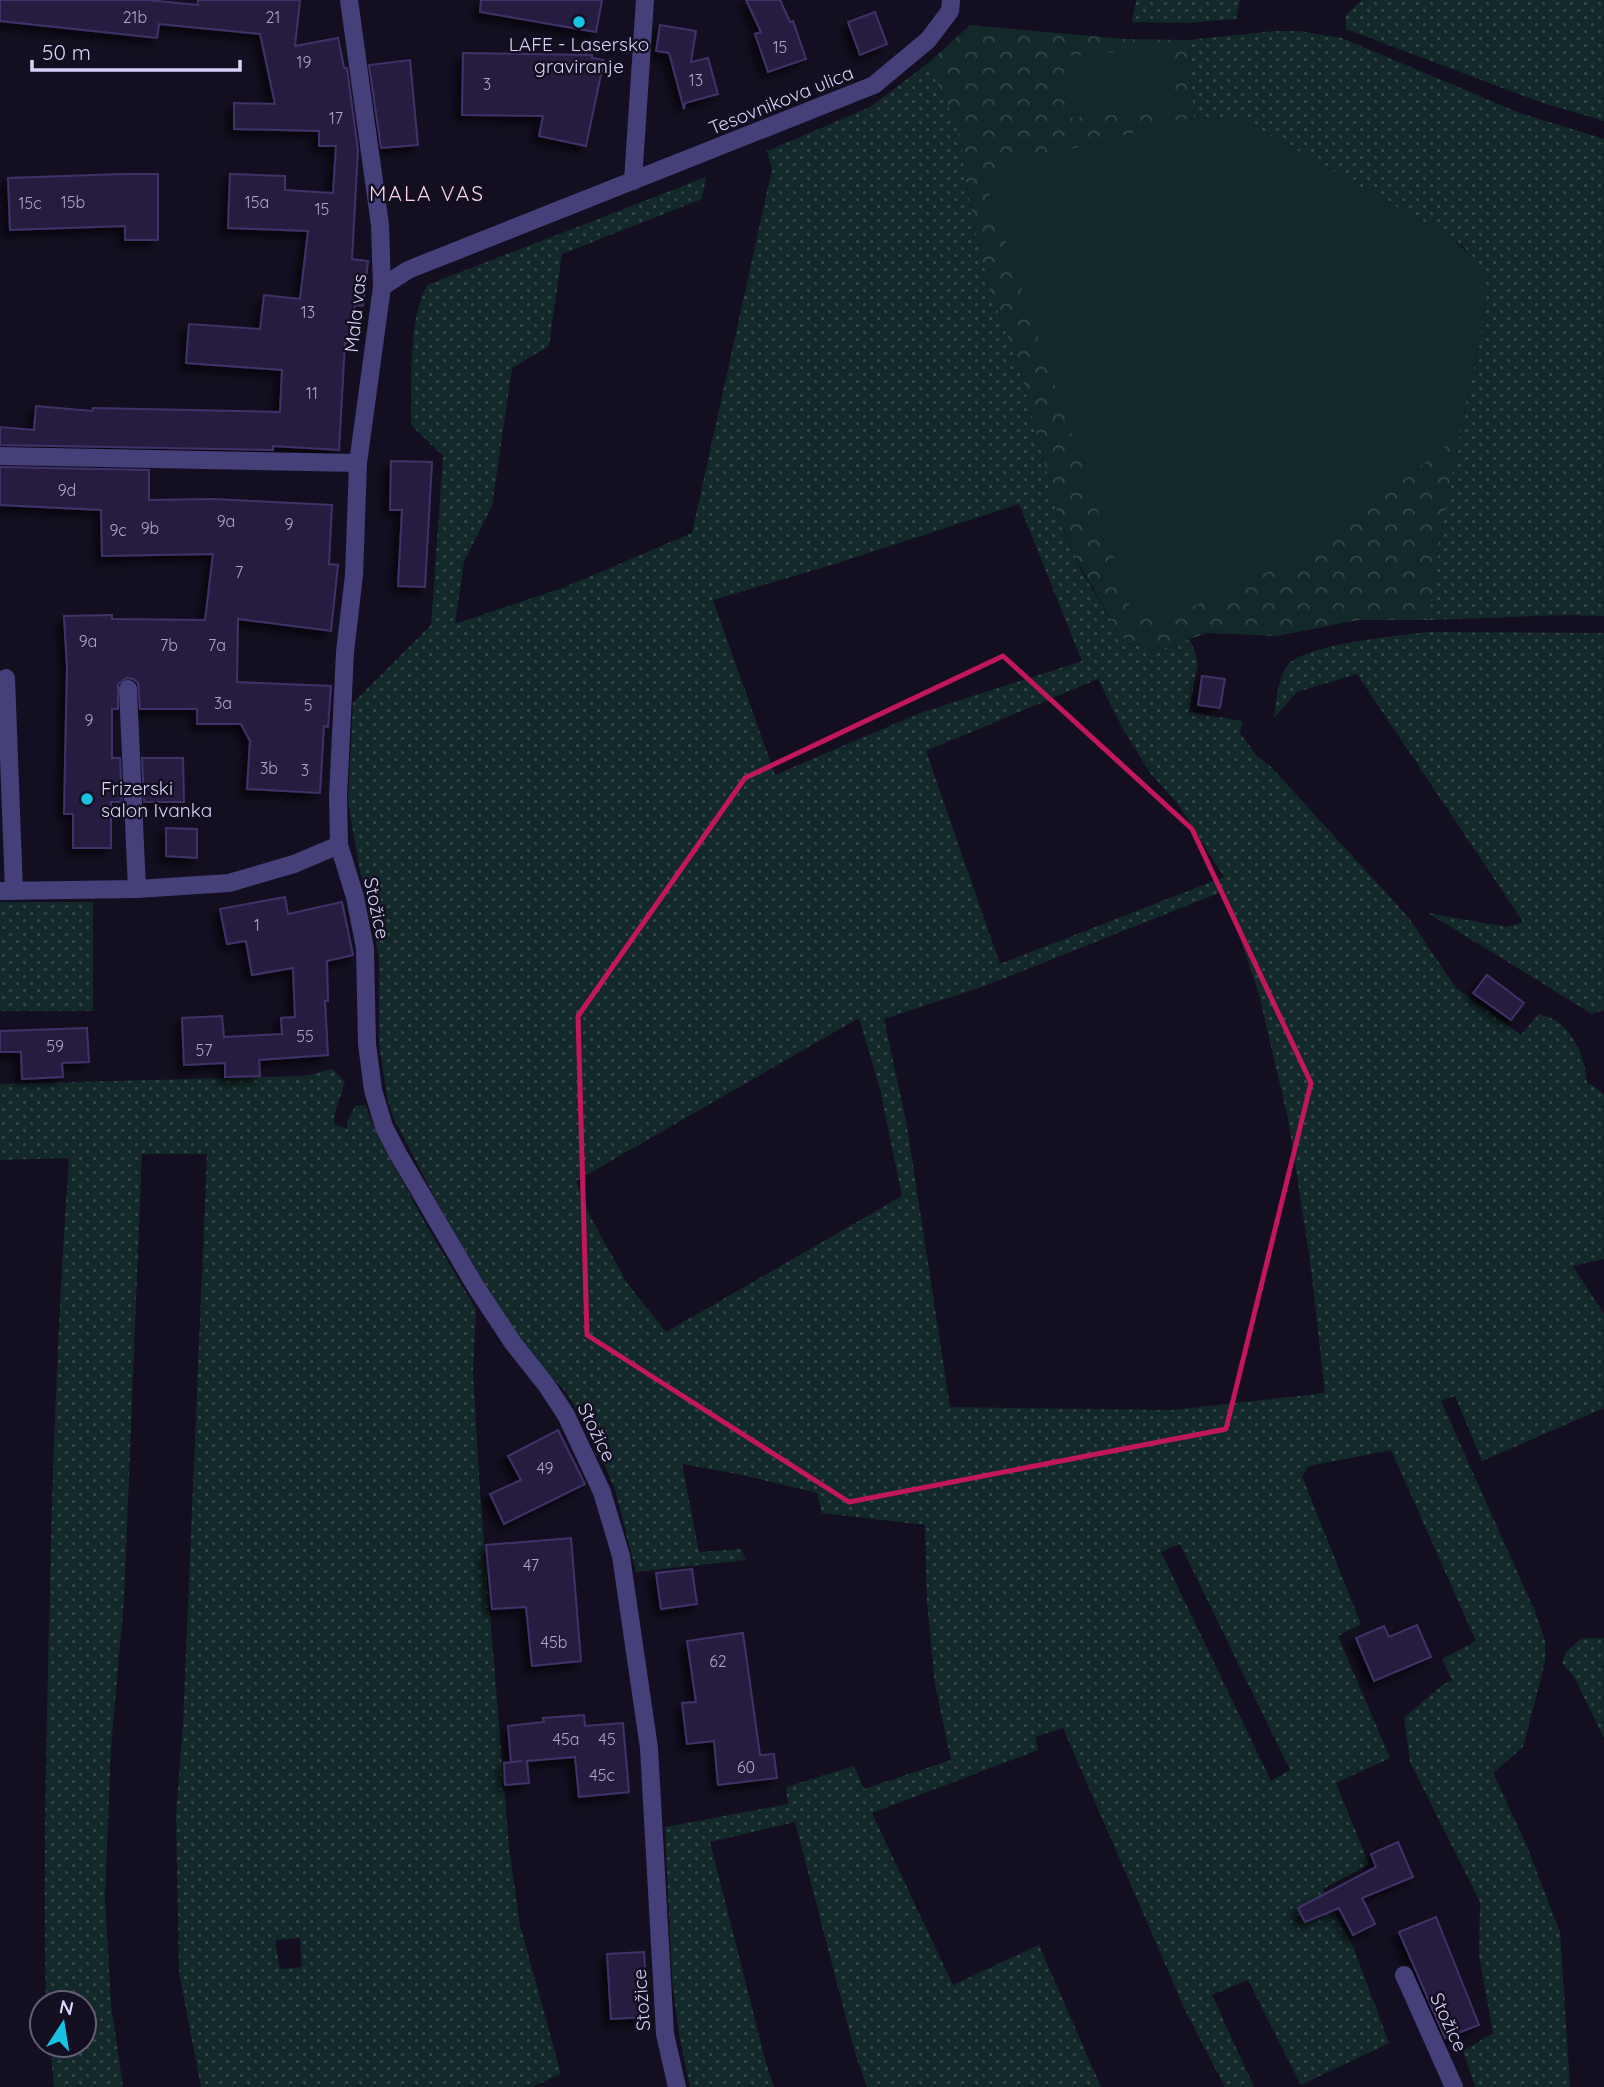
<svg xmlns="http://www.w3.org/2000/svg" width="1604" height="2087" font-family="Quicksand,sans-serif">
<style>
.grass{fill:url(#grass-dots);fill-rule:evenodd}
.park{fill:url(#park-crowns)}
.pitch{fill:#132829}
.building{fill:#261d3f;stroke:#403268;stroke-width:2;filter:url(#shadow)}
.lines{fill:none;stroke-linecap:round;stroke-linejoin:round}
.minor{stroke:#453f7a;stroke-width:18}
.marked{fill:none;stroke:#c2185b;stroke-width:5;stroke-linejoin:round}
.poi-dot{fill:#17c1e2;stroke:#130f20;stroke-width:2.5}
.labels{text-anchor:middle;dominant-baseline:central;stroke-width:5;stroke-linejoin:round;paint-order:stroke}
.number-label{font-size:16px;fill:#ada6cb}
.poi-label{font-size:19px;fill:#dad3fa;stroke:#130f20}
.street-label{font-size:19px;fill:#dad3fa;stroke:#130f20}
.neighbourhood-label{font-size:21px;letter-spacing:2px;fill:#fbd4ea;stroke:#130f20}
</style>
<defs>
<pattern id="grass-dots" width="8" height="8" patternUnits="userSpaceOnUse" patternTransform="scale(1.75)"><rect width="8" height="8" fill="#132829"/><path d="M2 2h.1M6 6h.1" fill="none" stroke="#354649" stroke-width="1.8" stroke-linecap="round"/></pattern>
<pattern id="park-crowns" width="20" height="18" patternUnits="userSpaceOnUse" patternTransform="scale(1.75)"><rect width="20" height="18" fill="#132829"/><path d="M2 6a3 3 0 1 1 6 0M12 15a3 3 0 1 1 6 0" fill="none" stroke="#354649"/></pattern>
<filter id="shadow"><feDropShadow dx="-6" dy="6" stdDeviation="3.5" flood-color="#0009"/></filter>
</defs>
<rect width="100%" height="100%" fill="#130f20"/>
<!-- grass -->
<g class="grass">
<polygon points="1136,0 1240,0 1236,19 1187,23 1132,22"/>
<polygon points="1362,0 1604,0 1604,121 1540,102 1346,29 1346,15"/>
<polygon points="1275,31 1299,31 1342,38 1520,113 1604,139 1604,616 1568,615 1428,620 1447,498 1480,338 1487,292 1465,248 1448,236 1246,122 1194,117 1188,40"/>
<path d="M927,64L948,104L961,141L965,176L978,243L991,293L1019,367L1060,522L1081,570L1121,637L1156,651L1190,639L1198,662L1189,712L1242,721L1240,733L1257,756L1271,767L1409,918L1456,988L1521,1035L1539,1014C1543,1016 1550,1017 1555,1020C1574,1031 1586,1061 1587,1082L1604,1094V1259L1573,1266L1604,1314V1408L1482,1461L1455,1396L1441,1401L1536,1614L1545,1640V1662L1523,1747L1493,1773L1526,1844L1560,1932L1570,2087H1475L1463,2051L1493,2033L1479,1955L1480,1902L1410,1762L1404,1718L1441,1686L1452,1680L1442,1659L1476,1641L1391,1450L1309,1466L1302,1476L1361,1624L1338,1636L1390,1758L1336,1783L1369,1864L1323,1889L1354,1949L1389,2043L1301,2085L1248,1980L1212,1995L1254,2087H1225L1185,2010L1063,1728L1035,1737L1038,1750L872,1813L953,1985L1039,1945L1101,2087H867L856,2056L795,1822L710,1842L766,2063L774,2087H690L679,2034L672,1980L665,1827L788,1804L786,1787L854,1766L864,1789L951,1760L935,1685L927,1603L925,1525L822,1513L817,1493L742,1475L682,1464L699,1552L742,1549L745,1560L636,1572L615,1490L591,1433L565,1391L519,1342L437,1202L393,1117L387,1097L379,1043V960L369,902L360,872L348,802L353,703L431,625L443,456L411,425C412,386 408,319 427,285L706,177L702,199L562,254L549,346L512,368L492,506L464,562L455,624L565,587L692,533L772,169L767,151L870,107ZM1019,504L1082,661L920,713L775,775L713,600L835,564ZM1098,679L1123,729L1150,773L1178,804L1224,877L1000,964L926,751ZM1224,891L1259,994L1288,1119L1310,1260L1325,1393L1173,1410L950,1407L907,1126L884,1019L982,987ZM859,1018L880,1089L902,1196L666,1332L627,1283L590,1216L576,1181ZM1180,1544L1290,1770L1271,1781L1161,1552Z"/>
<path d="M1430,632L1604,633V1010L1592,1014L1428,913L1507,927L1523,922L1357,674L1297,692L1274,718C1277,701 1277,679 1288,665C1304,644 1402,635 1430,632Z"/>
<rect x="0" y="902" width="93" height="109"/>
<path d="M333,1069L345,1082L335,1112L334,1124L347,1129V1122L355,1106L365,1105L376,1132L425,1223L476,1309L473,1372L480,1492L509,1847L520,1925L561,2074L532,2087H201L179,1972L176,1814L183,1724L207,1154H142L124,1600L111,1748L105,1898L111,2004L123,2087H54L50,2045H84V2003H46C43,1878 46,1753 49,1628C52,1471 58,1314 69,1158L0,1160V1084L304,1076ZM300,1938L302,1967L280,1969L275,1940Z"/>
<polygon points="1582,1638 1604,1638 1604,1738 1574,1677 1562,1663 1566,1652"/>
</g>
<!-- park -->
<polygon class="park" points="970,25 1125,39 1188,40 1194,117 1246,122 1448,236 1478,261 1484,275 1487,292 1480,338 1447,498 1428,620 1358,620 1277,636 1207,633 1156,651 1121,637 1078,562 1060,522 1019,367 991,293 978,243 965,176 961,141 948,104 927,64"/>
<!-- pitch -->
<g class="pitch">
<polygon points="1171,49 1176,110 1067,118 1063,56"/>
<polygon points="1194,117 1246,122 1448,236 1478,261 1484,275 1487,292 1480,338 1459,435 1319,549 1165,619 1132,611 982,172"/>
</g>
<!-- building -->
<g class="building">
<polygon points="0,0 147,0 198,5 198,0 300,0 295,46 338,38 344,68 347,68 358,150 352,259 368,261 363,306 355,305 350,343 345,343 339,450 273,446 273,450 0,445 0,427 34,430 36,406 92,411 93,408 280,412 282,370 186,363 189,324 260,329 264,295 300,299 308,231 228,228 230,174 285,176 285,190 333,193 336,146 319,146 319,131 234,129 234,103 275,104 260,34 159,24 157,38 0,21"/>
<polygon points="481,0 602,0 596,32 480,12"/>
<polygon points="746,0 780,0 790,22 793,21 806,59 768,72 755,34 761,32"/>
<polygon points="875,12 887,44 860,55 848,22"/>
<polygon points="660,25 696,31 691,62 708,58 718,94 685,103 684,109 669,53 656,51"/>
<polygon points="463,53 592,55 592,58 604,60 586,146 539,136 543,116 462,115"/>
<polygon points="410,60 418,145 381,148 369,65"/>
<polygon points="124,174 158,174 158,240 125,240 125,226 10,230 8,178"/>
<polygon points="391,461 432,462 425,587 398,586 402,510 390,510"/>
<polygon points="0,467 149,470 149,500 213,499 332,505 329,564 338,565 331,631 238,619 237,682 331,686 328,727 324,726 320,793 247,789 250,741 241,724 197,724 197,709 140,709 138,683 133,679 127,678 118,684 118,709 112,709 112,758 120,758 122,802 111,802 111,848 73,848 73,814 64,814 67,667 64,616 112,615 112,619 205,620 213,554 102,556 101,510 0,505"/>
<polygon points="1202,676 1225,679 1220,708 1198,705"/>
<polygon points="142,758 183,758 184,802 144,802"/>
<polygon points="166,828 197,829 197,858 166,856"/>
<polygon points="285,897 288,914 342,902 353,955 327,961 328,1001 325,1001 328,1055 259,1060 260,1076 225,1077 225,1063 184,1065 182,1018 222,1016 224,1037 282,1034 281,1018 295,1017 293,968 252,975 246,941 227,944 220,909"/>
<polygon points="1487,975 1524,1003 1511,1020 1473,993"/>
<polygon points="87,1028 89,1062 62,1063 63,1077 22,1079 21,1052 0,1052 0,1031"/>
<polygon points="558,1430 585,1484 504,1524 490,1494 521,1480 508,1456"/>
<polygon points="571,1538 581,1661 532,1666 526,1607 492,1609 486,1545"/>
<polygon points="692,1569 697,1604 661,1609 656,1573"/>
<polygon points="1417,1625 1431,1657 1374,1681 1356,1638 1384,1626 1389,1637"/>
<polygon points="743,1633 760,1755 774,1754 777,1778 718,1785 714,1741 687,1744 682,1703 696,1702 687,1641"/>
<polygon points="584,1715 585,1726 623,1723 629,1792 579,1797 575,1757 527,1761 529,1783 505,1785 504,1763 522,1761 511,1762 508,1726 544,1722 543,1718"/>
<polygon points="1398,1842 1413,1877 1362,1898 1375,1924 1353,1935 1339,1908 1305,1922 1298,1908 1376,1867 1371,1854"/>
<polygon points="1436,1917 1479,2025 1445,2038 1399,1932"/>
<polygon points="644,1952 648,2017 611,2019 607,1954"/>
</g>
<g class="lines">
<!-- minor -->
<g class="minor">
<polyline points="349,0 380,225 382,287 358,463 354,575 345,652 338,797 339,845 355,897 365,948 367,1044 373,1090 384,1127 398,1154 476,1287 513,1343 547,1386 566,1415 602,1492 621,1556 649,1748 665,2034 677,2087"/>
<polyline points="633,181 645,0"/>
<polyline points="382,287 408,270 874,85 928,40 950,11 951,0"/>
<polyline points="0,456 358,463"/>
<polyline points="6,678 14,891"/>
<polyline points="128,689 137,889"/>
<polyline points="0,891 137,889 229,883 294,864 339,845"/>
<polyline points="1404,1975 1454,2087"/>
</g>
</g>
<!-- marked area -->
<path class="marked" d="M1003,656L1192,829L1311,1083L1226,1429L849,1502L587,1335L578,1016L745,778Z"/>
<!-- markers -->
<g class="poi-dot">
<circle cx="579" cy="22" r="7"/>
<circle cx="87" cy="799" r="7"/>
</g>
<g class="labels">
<!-- number labels -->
<g class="number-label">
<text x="135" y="17">21b</text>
<text x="273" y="17">21</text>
<text x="780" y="47">15</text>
<text x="304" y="62">19</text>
<text x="696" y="80">13</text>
<text x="487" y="84">3</text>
<text x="336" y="118">17</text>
<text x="73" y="202">15b</text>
<text x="257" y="202">15a</text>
<text x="30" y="203">15c</text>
<text x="322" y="209">15</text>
<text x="308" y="312">13</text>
<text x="312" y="393">11</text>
<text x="67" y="490">9d</text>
<text x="226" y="521">9a</text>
<text x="289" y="524">9</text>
<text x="150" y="528">9b</text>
<text x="118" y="530">9c</text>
<text x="239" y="572">7</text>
<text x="88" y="641">9a</text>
<text x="169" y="645">7b</text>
<text x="217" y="645">7a</text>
<text x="223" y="703">3a</text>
<text x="308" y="705">5</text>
<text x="89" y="720">9</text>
<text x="269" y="768">3b</text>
<text x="305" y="770">3</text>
<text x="257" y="925">1</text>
<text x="305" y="1036">55</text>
<text x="55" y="1046">59</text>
<text x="204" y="1050">57</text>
<text x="545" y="1468">49</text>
<text x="531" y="1565">47</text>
<text x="554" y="1642">45b</text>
<text x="718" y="1661">62</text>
<text x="566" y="1739">45a</text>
<text x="607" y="1739">45</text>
<text x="746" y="1767">60</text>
<text x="602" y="1775">45c</text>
</g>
<!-- poi labels -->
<g class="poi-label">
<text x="579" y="44">LAFE - Lasersko<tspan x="579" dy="22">graviranje</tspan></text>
<text x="101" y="788" text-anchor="start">Frizerski<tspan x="101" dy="22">salon Ivanka</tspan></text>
</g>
<!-- street labels -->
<g class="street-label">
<text transform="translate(781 100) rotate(-22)">Tesovnikova ulica</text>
<text transform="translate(355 313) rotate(-84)">Mala vas</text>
<text transform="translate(377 908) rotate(78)">Stožice</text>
<text transform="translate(597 1432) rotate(64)">Stožice</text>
<text transform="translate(641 2000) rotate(-94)">Stožice</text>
<text transform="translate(1449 2022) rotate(65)">Stožice</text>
</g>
<!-- neighbourhood labels -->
<g class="neighbourhood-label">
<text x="427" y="193">MALA VAS</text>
</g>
</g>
<!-- north arrow -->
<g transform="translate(63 2024) rotate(12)"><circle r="33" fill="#130f20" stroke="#635d77" stroke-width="2"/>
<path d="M0-5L12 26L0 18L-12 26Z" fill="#17c1e2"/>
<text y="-10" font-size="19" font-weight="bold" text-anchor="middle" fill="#dad3fa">N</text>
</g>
<!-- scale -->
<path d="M32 60v10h208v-10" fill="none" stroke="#dad3fa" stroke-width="3.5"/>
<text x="42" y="60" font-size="21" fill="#dad3fa" stroke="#130f20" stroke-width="5" paint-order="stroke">50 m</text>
</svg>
